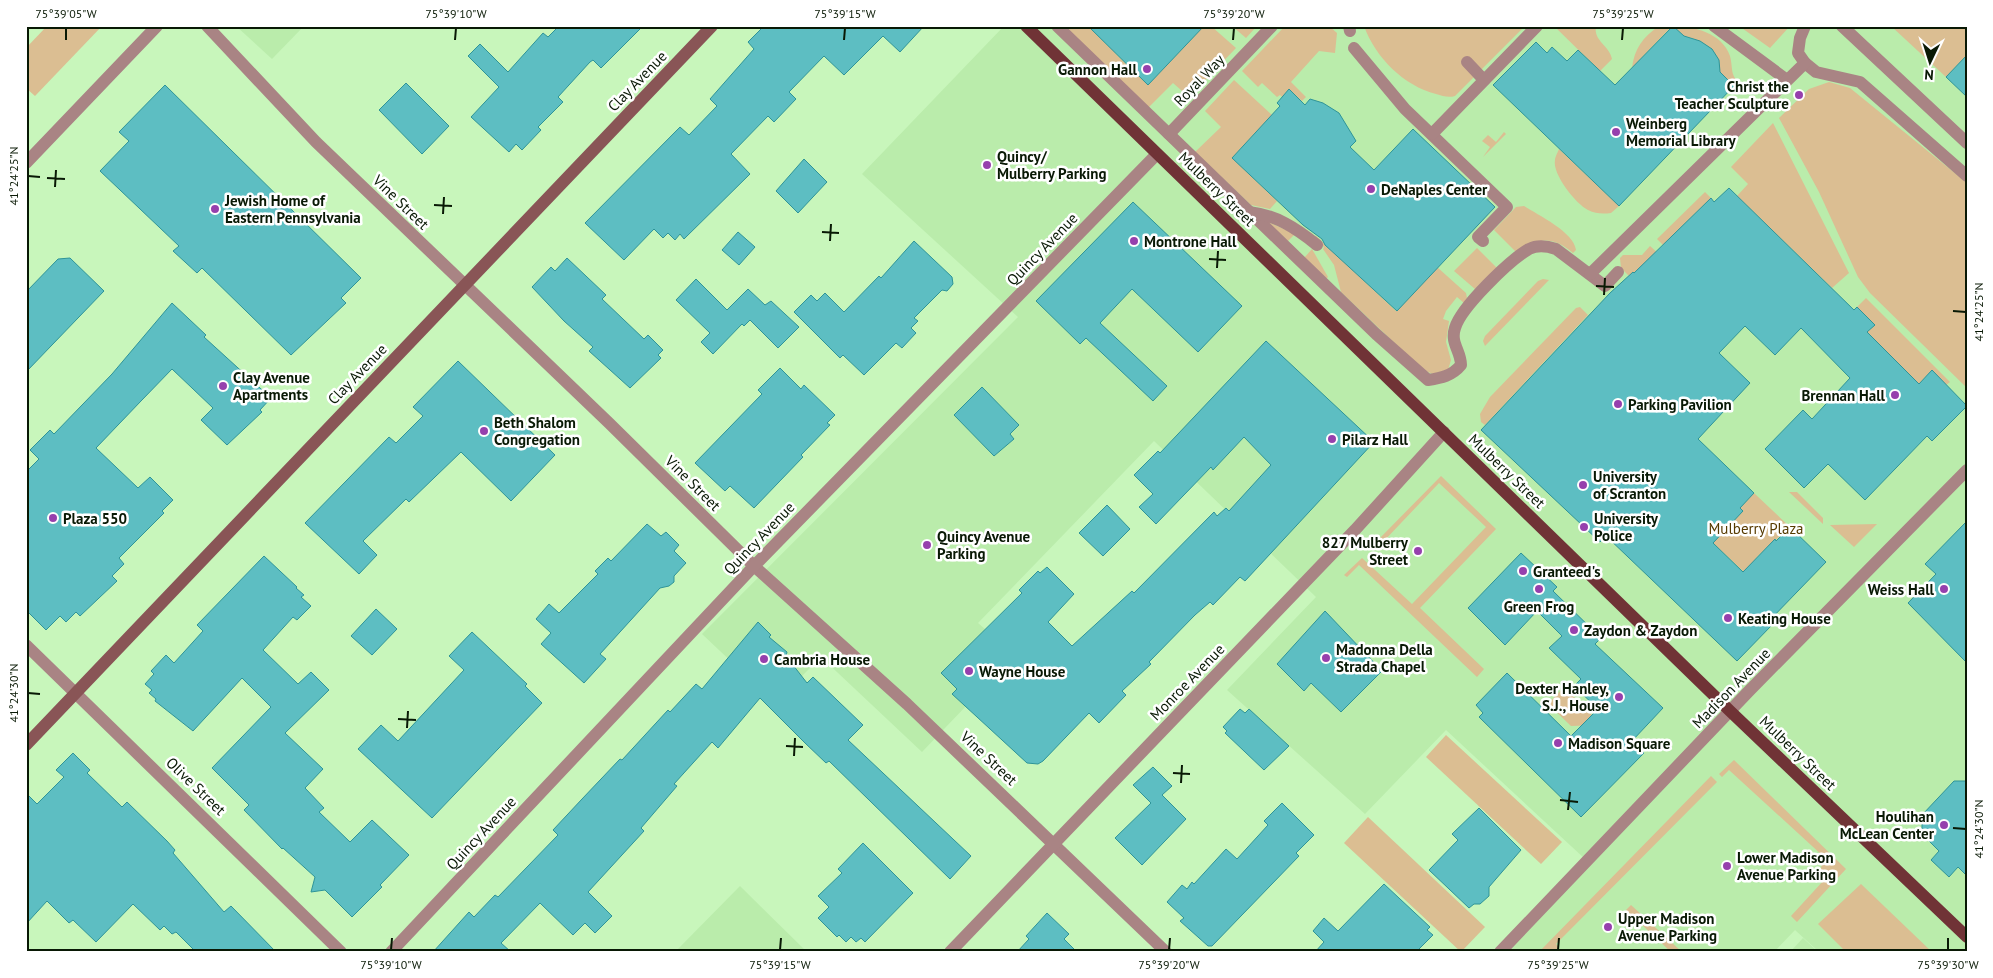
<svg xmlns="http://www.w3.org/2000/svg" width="1993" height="978" font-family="'PT Sans',sans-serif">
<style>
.built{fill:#baecab}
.green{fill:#dbbe92}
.building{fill:#5dbec2;stroke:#2e9498}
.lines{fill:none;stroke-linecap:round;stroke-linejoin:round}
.street{stroke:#a98484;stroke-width:12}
.secondary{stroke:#895556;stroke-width:12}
.primary{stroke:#703336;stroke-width:12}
.ticks{fill:none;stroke:#091905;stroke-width:2}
.poi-dot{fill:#9640ad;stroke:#fff;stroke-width:2}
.labels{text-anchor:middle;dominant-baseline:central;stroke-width:5;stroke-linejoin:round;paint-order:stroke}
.poi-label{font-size:15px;font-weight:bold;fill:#091905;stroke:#fff;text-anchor:start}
.street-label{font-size:15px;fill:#091905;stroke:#fff}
.park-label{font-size:15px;fill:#563a00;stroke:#fff}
.neatline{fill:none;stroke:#091905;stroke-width:2}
.ticks-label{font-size:12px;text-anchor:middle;fill:#091905}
</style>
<rect width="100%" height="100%" fill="#c8f6bb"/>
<!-- built -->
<g class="built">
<polygon points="236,26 304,26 272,59"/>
<polygon points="1004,26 1967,26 1967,952 1819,952 1795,930 1774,952 1494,952 1585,859 1446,730 1365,814 1227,690 1316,597 1154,441 978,623 1015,655 922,752 821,657 775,703 702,634 1018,317 862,174"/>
<polygon points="740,886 807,952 675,952"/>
<polygon points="1803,938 1818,952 1790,952"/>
</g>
<!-- green -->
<g class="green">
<polygon points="47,26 102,26 35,96 26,88 26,48"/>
<polygon points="1062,26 1088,26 1108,46 1120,47 1115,53 1148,85 1204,26 1211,26 1236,48 1189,97 1173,83 1148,108"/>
<polygon points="1232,26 1257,26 1246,38"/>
<polygon points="1285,26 1329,26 1337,33 1335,53 1319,51 1291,82 1306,97 1302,101 1289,89 1282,97 1280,95 1277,97 1262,83 1258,87 1242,71"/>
<path d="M1364,26H1525L1455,96C1448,98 1443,96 1436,94C1404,86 1375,57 1364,26Z"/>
<path d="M1554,26H1596C1593,41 1610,46 1612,59L1600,71Z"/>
<path d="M1659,26H1672L1632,68C1634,49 1643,37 1659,26Z"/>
<path d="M1673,26C1694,26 1722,33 1730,56C1733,67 1730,74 1738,82L1734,86L1720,72L1719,60L1712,49L1700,41L1684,36Z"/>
<polygon points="1739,26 1790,26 1770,48"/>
<polygon points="1891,26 1967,26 1967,55 1946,77"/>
<polygon points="1234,80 1272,115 1232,158 1277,201 1270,209 1251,205 1195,152 1221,127 1205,111"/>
<polygon points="1829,82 1850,88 1967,183 1967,388 1870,293 1858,277 1819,192 1779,118 1809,89"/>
<polygon points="1773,123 1849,273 1832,288 1737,196 1748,184 1731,167"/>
<polygon points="1504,132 1506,134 1483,157 1490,147 1482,141 1488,135 1496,142"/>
<path d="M1559,149L1619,206L1611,213C1603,214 1596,214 1588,210C1576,204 1552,174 1555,160C1555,157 1558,152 1559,149Z"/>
<polygon points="1705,192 1711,198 1663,245 1657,239"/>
<path d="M1524,206C1538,215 1574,232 1576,250L1573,253C1552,235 1538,238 1516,252L1494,230L1516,207Z"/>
<polygon points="1264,220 1295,234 1287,242"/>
<polygon points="1316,236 1396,311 1437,267 1466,293 1467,298 1464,303 1457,297 1446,311 1443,319 1449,321 1446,342 1451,360 1448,370 1433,374 1423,370 1341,292 1334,265 1323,249 1324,247 1314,238"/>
<polygon points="1650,246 1660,255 1638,277 1633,272 1629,276 1621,268 1620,258 1623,255 1642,255"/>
<polygon points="1477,248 1497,268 1475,289 1454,271"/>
<polygon points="1312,249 1328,277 1326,279 1304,258"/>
<polygon points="1543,279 1549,280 1485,346 1483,341 1485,336 1538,281"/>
<polygon points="1866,298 1950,382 1946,385 1932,370 1919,384 1867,332 1875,325 1857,307"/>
<polygon points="1580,307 1588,315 1485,425 1481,422 1480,414 1490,397 1576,308"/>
<polygon points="1441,476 1496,529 1420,608 1484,669 1477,677 1359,565 1347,577 1344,575 1362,558 1412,604 1486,527 1439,483 1382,543 1379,539"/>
<polygon points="1789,492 1797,492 1823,518 1823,524"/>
<polygon points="1754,493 1790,527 1758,556 1745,573 1712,542 1743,511 1740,508"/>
<polygon points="1877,524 1854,547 1830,525"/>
<polygon points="1564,687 1600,723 1598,725 1571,726 1548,704"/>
<polygon points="1446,735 1562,842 1541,864 1426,757"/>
<polygon points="1734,760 1846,869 1797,922 1791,916 1824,880 1819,875 1824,857 1729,770 1722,777 1719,774"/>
<polygon points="1711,776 1717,782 1556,944 1559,947 1554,952 1539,952"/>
<polygon points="1368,817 1485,927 1461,952 1344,843"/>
<polygon points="1861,884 1932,952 1846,952 1818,924"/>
<polygon points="1631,905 1682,952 1671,952 1626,910"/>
</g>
<!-- building -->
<g class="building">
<polygon points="559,26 643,26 601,68 593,60 590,62 558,97 563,102 538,127 541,130 522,150 516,144 509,152 471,117 499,87 468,56 480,44 508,72 543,33 548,37"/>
<polygon points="764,26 924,26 900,52 883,36 844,75 824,56 789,92 796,99 774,122 768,116 731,154 750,174 684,239 680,234 675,240 668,233 663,238 654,229 624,260 585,223 680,127 689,135 717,106 710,99 754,49 748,42"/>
<polygon points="1088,26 1204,26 1148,85"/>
<polygon points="1673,26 1684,36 1700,41 1712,49 1719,60 1720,72 1734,86 1619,206 1493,85 1536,42 1547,53 1552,47 1567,61 1578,50 1615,85"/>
<polygon points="1967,55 1967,97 1946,77"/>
<polygon points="406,83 449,126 422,154 379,110"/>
<polygon points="165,85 361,278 341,298 346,303 291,355 202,268 197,273 173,251 179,246 100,171 129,141 119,132"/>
<polygon points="1289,89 1305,105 1310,99 1323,103 1339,113 1356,141 1350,147 1374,170 1413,129 1495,207 1397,311 1325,245 1322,239 1303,225 1232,158 1280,106 1277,103"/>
<polygon points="804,159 827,182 798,213 776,191"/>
<polygon points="1729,188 1854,310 1857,307 1875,325 1867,332 1919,384 1932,370 1967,406 1932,441 1927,436 1865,500 1828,464 1804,488 1765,449 1803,410 1812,419 1850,378 1801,328 1775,355 1745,326 1719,353 1750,383 1698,439 1754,493 1740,508 1743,511 1713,543 1743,572 1775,539 1776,541 1790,527 1826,562 1768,622 1772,625 1737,661 1606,536 1600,542 1481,430 1610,293 1633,272 1634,273 1711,198 1714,202"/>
<polygon points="1133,202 1242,306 1198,352 1132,289 1100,323 1167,386 1153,401 1086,338 1080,344 1036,301"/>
<polygon points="738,232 755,247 739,265 722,250"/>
<polygon points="914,241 952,277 953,284 947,291 942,290 914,318 918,321 911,328 916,333 902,348 896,343 864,375 843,355 840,358 794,312 811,295 817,301 825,293 844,312 879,276 881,278"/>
<polygon points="70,258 104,291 26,372 26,292 58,259"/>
<polygon points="567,258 606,295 602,299 644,339 648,335 663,350 658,355 661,358 630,388 589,351 593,347 564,321 532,287 551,267 555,271"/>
<polygon points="696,279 727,310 748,289 765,305 771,301 799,327 778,348 750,320 744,326 742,324 713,354 701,342 710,333 676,300"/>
<polygon points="172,303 206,335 204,337 271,398 260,410 262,412 227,445 201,420 213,408 172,369 141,401 96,448 138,488 150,477 173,500 162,511 164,513 119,558 124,564 112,576 117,581 80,616 76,612 66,622 60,616 46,630 26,610 26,472 39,459 30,450 50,430 54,434 112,374"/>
<polygon points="1266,341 1374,442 1245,581 1240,577 1213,605 1210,602 1195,615 1149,662 1151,664 1122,691 1126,695 1099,723 1089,713 1043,761 1038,764 1027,763 952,694 957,689 941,673 1022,593 1019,590 1038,571 1040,573 1047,567 1074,594 1048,622 1072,646 1132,591 1134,593 1214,512 1217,516 1226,508 1229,511 1271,465 1244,437 1213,470 1211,467 1156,524 1139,507 1153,494 1134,475 1158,451 1160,453"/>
<polygon points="458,361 555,455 511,501 461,452 409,502 406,499 363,541 377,555 359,574 305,523 389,437 396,443 423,416 413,407"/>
<polygon points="780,368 801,389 804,385 835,415 827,423 830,425 801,455 803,457 754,508 730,486 725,491 695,463 762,394 758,390"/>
<polygon points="982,387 1019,425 1010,434 1014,439 994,456 954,415"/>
<polygon points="1107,505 1130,529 1103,556 1079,533"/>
<polygon points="1967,521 1967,663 1908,603 1936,574 1925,564"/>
<polygon points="647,524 661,536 666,532 679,545 674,551 686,563 674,576 674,582 669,586 660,588 600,654 606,659 584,683 541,644 551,633 536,619 549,604 559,613 598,574 595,571 608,558 611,561"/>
<polygon points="1521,553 1557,587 1553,591 1601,638 1595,644 1663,708 1632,741 1644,753 1581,817 1479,717 1483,713 1476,705 1507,673 1571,736 1598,709 1574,686 1581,679 1549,648 1562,636 1537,611 1505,645 1468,608"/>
<polygon points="264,556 297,587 296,588 304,595 301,597 311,606 297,620 293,617 263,650 298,684 311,672 329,690 285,733 323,769 305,788 324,808 319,812 350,842 372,820 409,855 380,885 382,887 352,917 325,890 311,892 315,877 283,848 282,849 244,810 249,805 212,768 271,707 242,678 193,731 155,701 156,699 149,693 152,690 145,684 154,674 151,671 166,655 174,663 203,631 197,625"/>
<polygon points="376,609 397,629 372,655 351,636"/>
<polygon points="1325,611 1382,671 1341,712 1311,683 1304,691 1277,664"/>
<polygon points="758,622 771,635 769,637 787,652 786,656 807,683 813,677 863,725 848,740 971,856 950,879 829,761 826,763 805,743 760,698 718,748 712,742 674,784 677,786 641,828 644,831 588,892 612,916 595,933 585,923 573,935 540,903 501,943 511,952 433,952 469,912 474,917 495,895 498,897 558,835 553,830 582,799 620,759 622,760 668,710 670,712 696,684 702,689"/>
<polygon points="472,632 527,684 525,686 542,703 432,818 358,749 381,725 398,741 464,670 449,656"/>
<polygon points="1240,709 1245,713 1249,709 1289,746 1264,770 1225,733 1227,731 1223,727"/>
<polygon points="73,753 90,770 87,773 122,807 127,802 167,841 175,850 173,853 224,912 231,906 276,952 196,952 176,932 172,934 164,926 160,930 133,904 96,942 73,920 69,923 47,901 26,924 26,793 37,804 64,777 56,770"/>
<polygon points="1153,767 1172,786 1162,795 1186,819 1142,865 1115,838 1151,803 1133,785"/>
<polygon points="1954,781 1967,781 1967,876 1958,867 1949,877 1931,860 1939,851 1922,834 1922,815"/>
<polygon points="1282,803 1314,835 1296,853 1299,856 1271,885 1212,946 1208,946 1180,921 1184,918 1167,902 1182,885 1187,889 1192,882 1194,884 1226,849 1237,859 1268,825 1264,821"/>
<polygon points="1479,808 1521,850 1489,887 1489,896 1480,904 1474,904 1469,908 1429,870 1458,840 1452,834"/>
<polygon points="863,843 913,893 865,942 861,938 856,942 851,937 846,942 839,935 837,937 818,918 829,907 818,896 842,873 838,869"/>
<polygon points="1384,884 1430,927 1427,930 1433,935 1416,952 1315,952 1324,942 1313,931 1324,918 1338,931"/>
<polygon points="1047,913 1069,934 1064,939 1077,952 1017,952 1029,939 1026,936"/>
</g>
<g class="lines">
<!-- street -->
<g class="street">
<polyline points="207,26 316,142 609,423 754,566 907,704 1166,952"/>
<path d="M1057,26L1376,334L1428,380C1441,378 1452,376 1461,365C1461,351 1450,343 1455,328C1461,307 1510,260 1529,249C1537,245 1547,246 1556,249L1605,286L1618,272"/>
<polyline points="1349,26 1350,31"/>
<polyline points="1714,26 1787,80"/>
<polyline points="1805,26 1800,38 1798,53 1805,63 1816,72 1860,82 1967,176"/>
<polyline points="1842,26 1967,143"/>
<polyline points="1354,48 1405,109 1507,207 1478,237 1483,241"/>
<polyline points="1467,62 1484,80"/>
<polyline points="1169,134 1272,26"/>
<polyline points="1432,134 1537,26"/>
<polyline points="26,163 157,26"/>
<path d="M1249,212C1276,215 1296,228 1317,245"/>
<polyline points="1590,274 1805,63"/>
<polyline points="26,645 341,952"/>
<polyline points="391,952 754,566 1157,154"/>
<polyline points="950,952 1355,530 1444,432"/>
<polyline points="1500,952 1749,691 1967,470"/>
</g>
<!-- secondary -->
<polyline class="secondary" points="26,745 712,26"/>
<!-- primary -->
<polyline class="primary" points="1026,26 1730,711 1967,937"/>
</g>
<!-- ticks -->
<path class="ticks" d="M66,40V28M455,40L456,28M844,40L845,28M1233,40L1234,28M1622,40L1623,28M28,176L40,177M47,178L65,179M55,187L56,170M434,205L452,206M443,214L444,197M822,232L839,233M830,241L831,224M1209,259L1226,260M1217,268L1218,251M1596,286L1614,287M1604,295L1605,278M1953,311L1966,312M28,693L40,694M398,719L416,720M407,728L408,711M786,746L803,747M794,756L795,738M1173,773L1190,774M1181,783L1182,765M1560,800L1578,802M1568,810L1570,792M1953,828L1966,829M391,950L392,938M780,950L781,938M1169,950L1170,938M1558,950L1559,938M1948,950V938"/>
<!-- markers -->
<g class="poi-dot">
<circle cx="1147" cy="69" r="5"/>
<circle cx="1799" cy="95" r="5"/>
<circle cx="1616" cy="132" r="5"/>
<circle cx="987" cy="165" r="5"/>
<circle cx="1371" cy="189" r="5"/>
<circle cx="215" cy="209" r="5"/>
<circle cx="1134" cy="241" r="5"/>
<circle cx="223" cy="386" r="5"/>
<circle cx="1895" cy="395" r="5"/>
<circle cx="1618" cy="404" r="5"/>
<circle cx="484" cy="431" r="5"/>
<circle cx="1332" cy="439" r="5"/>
<circle cx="1583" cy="485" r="5"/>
<circle cx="53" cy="518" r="5"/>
<circle cx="1584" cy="527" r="5"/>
<circle cx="927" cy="545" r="5"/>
<circle cx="1418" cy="551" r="5"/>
<circle cx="1523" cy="571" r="5"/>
<circle cx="1539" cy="589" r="5"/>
<circle cx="1944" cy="589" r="5"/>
<circle cx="1728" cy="618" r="5"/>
<circle cx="1574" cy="630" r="5"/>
<circle cx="1326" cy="658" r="5"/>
<circle cx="764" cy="659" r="5"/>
<circle cx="969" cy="671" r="5"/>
<circle cx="1619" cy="697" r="5"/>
<circle cx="1558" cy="743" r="5"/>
<circle cx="1944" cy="825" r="5"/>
<circle cx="1727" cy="866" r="5"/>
<circle cx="1608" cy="927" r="5"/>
</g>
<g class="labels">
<!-- poi labels -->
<g class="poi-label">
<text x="1137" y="69" text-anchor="end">Gannon Hall</text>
<text x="1789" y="86" text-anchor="end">Christ the<tspan x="1789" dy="17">Teacher Sculpture</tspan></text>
<text x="1626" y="123">Weinberg<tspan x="1626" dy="17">Memorial Library</tspan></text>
<text x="997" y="156">Quincy/<tspan x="997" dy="17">Mulberry Parking</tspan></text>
<text x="1381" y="189">DeNaples Center</text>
<text x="225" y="200">Jewish Home of<tspan x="225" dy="17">Eastern Pennsylvania</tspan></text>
<text x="1144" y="241">Montrone Hall</text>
<text x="233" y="377">Clay Avenue<tspan x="233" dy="17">Apartments</tspan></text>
<text x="1885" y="395" text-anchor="end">Brennan Hall</text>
<text x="1628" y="404">Parking Pavilion</text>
<text x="494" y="422">Beth Shalom<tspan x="494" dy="17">Congregation</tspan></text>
<text x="1342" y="439">Pilarz Hall</text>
<text x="1593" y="476">University<tspan x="1593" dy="17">of Scranton</tspan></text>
<text x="63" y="518">Plaza 550</text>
<text x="1594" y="518">University<tspan x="1594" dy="17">Police</tspan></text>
<text x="937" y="536">Quincy Avenue<tspan x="937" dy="17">Parking</tspan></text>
<text x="1408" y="542" text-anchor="end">827 Mulberry<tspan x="1408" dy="17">Street</tspan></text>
<text x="1533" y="571">Granteed's</text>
<text x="1934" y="589" text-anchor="end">Weiss Hall</text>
<text x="1539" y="606" text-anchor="middle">Green Frog</text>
<text x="1738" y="618">Keating House</text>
<text x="1584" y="630">Zaydon &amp; Zaydon</text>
<text x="1336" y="649">Madonna Della<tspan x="1336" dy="17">Strada Chapel</tspan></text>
<text x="774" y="659">Cambria House</text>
<text x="979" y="671">Wayne House</text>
<text x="1609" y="688" text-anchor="end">Dexter Hanley,<tspan x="1609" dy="17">S.J., House</tspan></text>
<text x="1568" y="743">Madison Square</text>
<text x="1934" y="816" text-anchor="end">Houlihan<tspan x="1934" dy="17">McLean Center</tspan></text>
<text x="1737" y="857">Lower Madison<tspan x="1737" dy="17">Avenue Parking</tspan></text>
<text x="1618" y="918">Upper Madison<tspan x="1618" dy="17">Avenue Parking</tspan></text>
</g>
<!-- street labels -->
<g class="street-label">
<text transform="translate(1199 80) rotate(-46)">Royal Way</text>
<text transform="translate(637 81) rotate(-46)">Clay Avenue</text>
<text transform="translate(1217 189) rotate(44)">Mulberry Street</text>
<text transform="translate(401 202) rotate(44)">Vine Street</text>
<text transform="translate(1042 249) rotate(-46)">Quincy Avenue</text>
<text transform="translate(357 374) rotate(-46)">Clay Avenue</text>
<text transform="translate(1507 471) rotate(44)">Mulberry Street</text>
<text transform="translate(693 483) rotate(45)">Vine Street</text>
<text transform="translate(759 538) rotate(-46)">Quincy Avenue</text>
<text transform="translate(1187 682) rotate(-46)">Monroe Avenue</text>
<text transform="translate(1731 688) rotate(-46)">Madison Avenue</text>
<text transform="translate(1798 753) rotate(44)">Mulberry Street</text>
<text transform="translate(989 758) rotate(43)">Vine Street</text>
<text transform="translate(196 786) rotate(44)">Olive Street</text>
<text transform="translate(481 833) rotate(-47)">Quincy Avenue</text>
</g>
<!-- park labels -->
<g class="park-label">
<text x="1756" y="528">Mulberry Plaza</text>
</g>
</g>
<!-- border -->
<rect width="1993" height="978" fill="none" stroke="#ffffff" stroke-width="55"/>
<!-- north arrow -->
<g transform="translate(1930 62) rotate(184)" stroke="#ffffff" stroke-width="4" paint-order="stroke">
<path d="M0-4L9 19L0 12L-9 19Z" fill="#091905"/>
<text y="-8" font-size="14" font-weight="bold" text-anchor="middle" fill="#091905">N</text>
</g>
<rect x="28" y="28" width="1938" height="922" class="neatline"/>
<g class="ticks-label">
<text x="66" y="18">75°39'05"W</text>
<text x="456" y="18">75°39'10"W</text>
<text x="845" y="18">75°39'15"W</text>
<text x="1234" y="18">75°39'20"W</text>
<text x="1623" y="18">75°39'25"W</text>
<text transform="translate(14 176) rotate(-90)" y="4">41°24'25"N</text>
<text transform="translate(1979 312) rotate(-90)" y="4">41°24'25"N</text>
<text transform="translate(14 693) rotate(-90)" y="4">41°24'30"N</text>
<text transform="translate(1979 829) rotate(-90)" y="4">41°24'30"N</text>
<text x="391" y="969">75°39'10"W</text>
<text x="780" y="969">75°39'15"W</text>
<text x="1169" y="969">75°39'20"W</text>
<text x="1558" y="969">75°39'25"W</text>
<text x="1948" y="969">75°39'30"W</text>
</g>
</svg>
